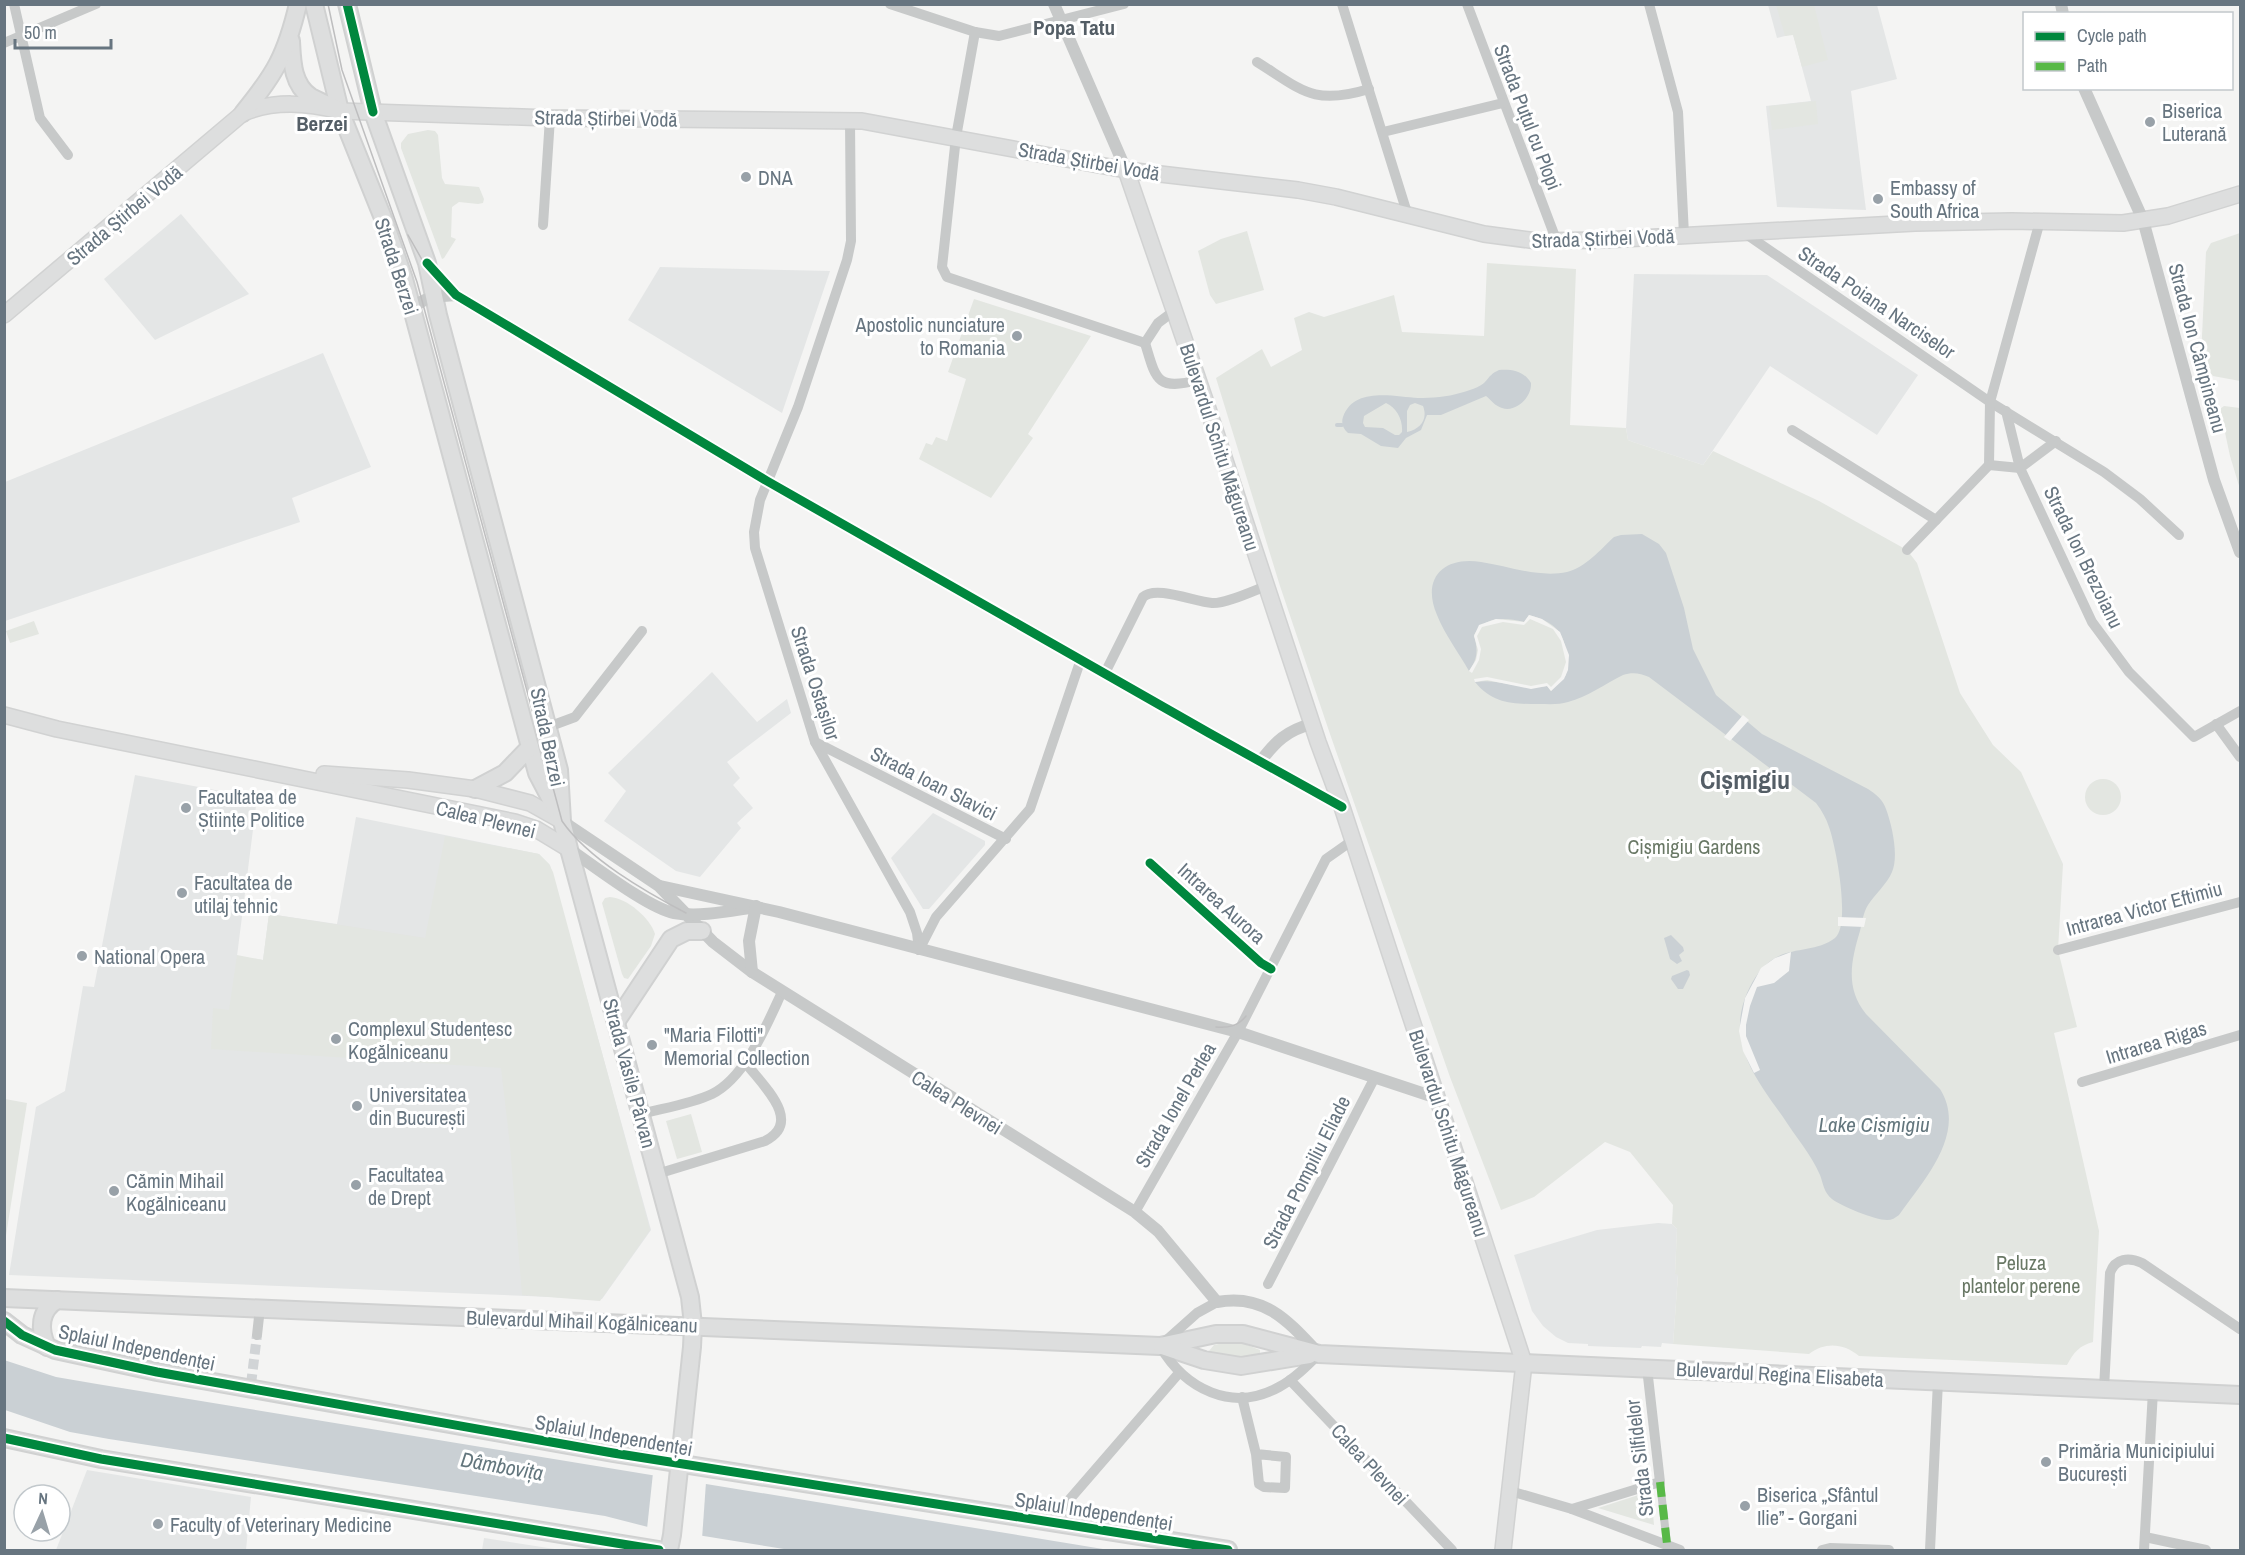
<svg xmlns="http://www.w3.org/2000/svg" width="2245" height="1555" font-family="'Archivo Narrow',sans-serif">
<style>
.built{fill:#e4e6e6}
.green{fill:#e3e6e1}
.water{fill:#cad0d4;fill-rule:evenodd}
.pier{fill:#f4f4f3}
.lines{fill:none;stroke-linecap:round;stroke-linejoin:round}
.stream{stroke:#cad0d4;stroke-width:4}
.minor-tunnel{stroke:#d1d4d6;stroke-width:10;stroke-dasharray:10 5;stroke-linecap:butt}
.secondary-casing{stroke:#d1d2d2;stroke-width:18}
.primary-casing{stroke:#d0d1d1;stroke-width:20}
.pedestrian{stroke:#c7c9c9;stroke-width:8}
.minor{stroke:#c7c9c9;stroke-width:10}
.tertiary{stroke:#c7c9c9;stroke-width:12}
.secondary{stroke:#dddede;stroke-width:15}
.primary{stroke:#dddede;stroke-width:16}
.tram{stroke:#bebebf;stroke-width:1.5}
.quiet{stroke:#58b947;stroke-width:8;stroke-dasharray:15 8;stroke-linecap:butt}
.cycleway-casing{stroke:#fff;stroke-width:13}
.cycleway{stroke:#00873e;stroke-width:9}
.poi-dot{fill:#98a1a8;stroke:#fff;stroke-width:2}
.labels{text-anchor:middle;dominant-baseline:central;stroke-width:6;stroke-linejoin:round;paint-order:stroke}
.poi-label{font-size:20px;fill:#677580;stroke:#fff;text-anchor:start}
.street-label{font-size:20px;fill:#677580;stroke:#fff}
.park-label{font-size:20px;fill:#697865;stroke:#fff}
.neighbourhood-label{font-size:21px;font-weight:bold;fill:#545e66;stroke:#fff}
.water-label{font-size:21px;font-style:italic;fill:#63767d;stroke:#fff}
.district-label{font-size:26px;font-weight:bold;fill:#545e66;stroke:#fff}
</style>
<rect width="100%" height="100%" fill="#f4f4f3"/>
<!-- built -->
<g class="built">
<polygon points="1768,5 1877,5 1897,79 1851,91 1866,210 1777,207 1766,106 1811,101 1793,34 1777,38"/>
<polygon points="181,214 249,294 155,340 104,279"/>
<polygon points="660,267 830,271 782,413 628,320"/>
<polygon points="1634,274 1767,275 1918,375 1877,435 1770,366 1703,465 1633,442 1628,440 1626,428"/>
<polygon points="323,353 371,467 292,498 300,522 5,621 5,482"/>
<polygon points="712,672 757,722 787,699 791,713 727,762 740,778 733,785 753,808 737,823 741,828 700,877 676,871 604,821 626,791 608,773"/>
<polygon points="135,775 257,798 237,956 263,960 269,914 337,924 356,817 539,854 550,865 651,1230 602,1299 9,1275 36,1107 65,1091 83,986 94,987"/>
<polygon points="933,813 985,841 985,845 929,909 923,909 891,858"/>
<polygon points="1658,1223 1672,1224 1677,1229 1675,1274 1678,1274 1673,1344 1662,1343 1661,1347 1642,1346 1641,1348 1588,1346 1588,1344 1568,1343 1556,1337 1543,1326 1532,1311 1514,1255 1597,1230"/>
<polygon points="87,1470 251,1497 246,1550 56,1550"/>
<polygon points="484,1538 561,1550 482,1550"/>
</g>
<!-- green -->
<g class="green">
<polygon points="1776,5 1814,5 1828,60 1802,67 1793,35 1785,36"/>
<polygon points="1816,101 1818,124 1772,130 1769,106"/>
<polygon points="428,130 435,131 438,135 442,178 445,184 479,187 484,199 483,203 478,204 459,202 452,207 451,237 456,239 444,258 442,259 401,148 401,143 408,134"/>
<polygon points="1247,231 1264,290 1216,304 1210,295 1198,251 1221,239"/>
<polygon points="2240,233 2240,381 2213,376 2204,365 2201,357 2206,252 2211,243"/>
<path d="M1487,263L1576,269L1570,425L1626,428L1628,440L1633,442L1703,465L1713,451L1819,501L1907,550L1917,563L1960,693L1993,745L2021,772L2063,864L2058,950L2077,1027L2054,1033L2099,1231L2093,1342C2079,1346 2074,1352 2067,1365L1859,1356C1843,1343 1825,1342 1809,1354L1673,1344L1678,1275L1675,1274L1677,1229L1672,1224L1673,1205L1630,1152L1605,1142L1534,1197L1501,1210L1450,1077L1330,734L1280,586L1216,378L1262,349L1271,367L1302,350L1294,318L1309,312L1324,317L1394,295L1402,332L1484,336Z"/>
<polygon points="974,299 1091,336 1028,434 1033,438 991,498 919,459 926,443 932,445 936,437 947,441 966,379 948,372"/>
<polygon points="2224,406 2240,408 2240,489 2230,456 2220,409"/>
<polygon points="34,621 39,634 10,643 6,631"/>
<circle cx="2103" cy="797" r="18"/>
<polygon points="445,836 539,854 549,864 553,872 650,1230 600,1301 522,1295 510,1145 501,1068 211,1049 213,1008 229,1010 237,955 263,960 269,914 425,938"/>
<path d="M610,897C627,898 650,918 655,934L651,946L628,979L624,978L622,974L602,903L605,898Z"/>
<polygon points="5,1099 27,1103 5,1242 4,1099"/>
<polygon points="691,1114 702,1152 677,1159 666,1121"/>
<path d="M1228,1342L1242,1343L1260,1350V1353C1247,1361 1221,1361 1209,1351L1214,1345Z"/>
<polygon points="1651,1491 1654,1525 1598,1508"/>
</g>
<!-- water -->
<g class="water">
<path d="M1499,370C1512,369 1524,371 1531,383C1532,397 1516,413 1502,408C1495,406 1491,400 1486,396L1441,415H1427L1421,430L1406,438L1398,448L1381,446L1361,434L1348,433C1343,429 1341,423 1343,417C1354,386 1395,397 1418,398C1431,398 1448,397 1460,393C1467,391 1481,387 1485,382C1490,376 1492,373 1499,370ZM1386,403C1397,408 1403,420 1402,432L1399,435H1395L1383,428L1365,427L1363,423L1364,416ZM1415,403L1423,406C1428,419 1421,429 1407,432V411L1410,405Z"/>
<path d="M1642,534L1659,544L1666,553L1684,608L1693,649L1716,695L1762,734L1868,789C1876,794 1883,800 1886,809C1892,825 1899,856 1892,872C1887,884 1875,894 1868,905C1863,913 1862,923 1860,931C1851,961 1845,988 1866,1014L1940,1089C1968,1133 1923,1181 1899,1215C1895,1218 1892,1220 1887,1220C1875,1220 1841,1206 1832,1199C1824,1193 1823,1183 1820,1175C1811,1154 1795,1136 1783,1117C1756,1079 1726,1042 1747,993C1754,978 1761,966 1775,958C1794,947 1817,952 1835,938C1851,925 1836,846 1829,827C1826,818 1822,811 1816,803L1649,677C1640,673 1632,672 1623,675C1605,684 1587,697 1568,702C1559,705 1548,704 1539,704C1513,704 1493,704 1475,682C1501,678 1520,691 1547,686L1551,691L1566,675C1567,642 1566,625 1529,615L1524,622C1504,617 1484,616 1474,635C1478,650 1478,658 1469,671C1459,653 1445,635 1437,615C1421,578 1444,556 1481,562C1508,566 1539,578 1567,572C1585,568 1601,549 1614,537L1621,535Z"/>
<polygon points="1671,935 1683,947 1684,951 1679,955 1682,961 1677,964 1670,959 1664,938"/>
<polygon points="1687,970 1689,971 1690,975 1683,989 1678,989 1671,979 1672,976"/>
<polygon points="4,1360 56,1377 97,1384 1109,1550 790,1550 648,1527 605,1516 109,1439 70,1432 5,1410"/>
</g>
<!-- pier -->
<g class="pier">
<polygon points="1529,615 1542,619 1560,632 1569,655 1568,670 1564,679 1551,691 1547,686 1531,689 1487,680 1475,682 1474,679 1487,677 1531,686 1547,683 1551,687 1561,677 1566,662 1561,641 1553,629 1530,619 1524,625 1503,622 1482,627 1477,636 1481,649 1479,660 1472,673 1469,671 1476,660 1478,650 1474,636 1479,625 1496,619 1524,622"/>
<polygon points="1743,715 1749,720 1730,741 1724,737"/>
<polygon points="1838,917 1866,918 1864,927 1841,926 1838,926"/>
<polygon points="1791,952 1789,971 1774,983 1757,987 1750,1006 1746,1025 1746,1036 1760,1070 1754,1073 1743,1051 1739,1031 1745,998 1761,968 1775,958"/>
<polygon points="653,1473 706,1482 702,1539 647,1529"/>
</g>
<g class="lines">
<!-- stream -->
<polyline class="stream" points="1337,425 1342,425"/>
<!-- minor-tunnel -->
<polyline class="minor-tunnel" points="251,1384 257,1335"/>
<defs>
<g id="secondary">
<polyline points="1126,170 1206,403 1318,742 1342,807 1524,1363 1503,1550"/>
<path d="M4,315L243,113C275,100 307,103 340,111L550,118L862,121L1126,170L1298,190L1336,197L1484,234L1537,241L1604,240L1915,223L2012,221L2123,223L2168,216L2240,194"/>
<polyline points="4,715 57,729 515,822 536,829 569,849"/>
<polyline points="324,774 408,780 475,789 530,803 562,821"/>
</g>
<g id="primary">
<polyline points="314,4 340,111 385,223 404,279 537,773 559,815"/>
<polyline points="347,4 373,112 427,263 438,315 559,770 562,821 569,849 690,1297 693,1325 692,1347 672,1535 669,1550"/>
<path d="M291,41C292,60 292,85 311,97C320,102 331,106 340,111"/>
<path d="M243,113C275,74 286,55 298,4"/>
<polyline points="475,789 505,773 530,747"/>
<polyline points="616,1022 671,939 687,931 702,931"/>
<polyline points="4,1298 1160,1346 1216,1334 1243,1334 1319,1354 2240,1395"/>
<polyline points="4,1321 22,1335 55,1350 157,1372 613,1453 1228,1550"/>
<polyline points="1162,1346 1204,1360 1241,1366 1309,1355"/>
<path d="M47,1347C39,1329 39,1311 57,1300"/>
<polyline points="4,1438 101,1459 659,1550"/>
</g>
</defs>
<!-- secondary casing -->
<use href="#secondary" class="secondary-casing"/>
<!-- primary casing -->
<use href="#primary" class="primary-casing"/>
<!-- pedestrian -->
<polyline class="pedestrian" points="1660,1482 1667,1544"/>
<!-- minor -->
<g class="minor">
<polyline points="14,4 40,118 68,155"/>
<polyline points="890,4 975,32 999,36 1124,4"/>
<polyline points="1342,4 1408,216"/>
<polyline points="1467,4 1557,242"/>
<polyline points="1649,4 1678,112 1684,235"/>
<polyline points="975,32 956,137 942,267 947,277 1145,343"/>
<polyline points="4,43 96,4"/>
<path d="M1257,62C1302,90 1313,106 1369,89"/>
<polyline points="850,120 851,241 847,260 798,407 760,500 754,532 755,548 815,742 910,912 917,933 919,950"/>
<polyline points="1383,132 1503,103"/>
<polyline points="543,225 550,118"/>
<polyline points="1743,232 1990,402 2104,472 2140,499 2179,535"/>
<path d="M1145,343C1156,379 1156,391 1198,380"/>
<polyline points="1145,343 1158,323 1174,311"/>
<polyline points="2006,411 2020,468 2092,622 2129,672 2194,737 2240,711"/>
<polyline points="1792,430 1936,520 1989,465"/>
<polyline points="1989,465 1990,402 2040,221"/>
<polyline points="1989,465 2020,468 2056,441"/>
<polyline points="1907,550 1936,520"/>
<path d="M1105,673L1143,597C1156,585 1195,602 1212,603C1225,604 1253,591 1266,586"/>
<polyline points="2216,724 2240,757"/>
<polyline points="548,727 575,717 642,631"/>
<polyline points="815,742 1006,839"/>
<polyline points="1150,863 1261,963 1271,969"/>
<polyline points="919,950 936,917 1030,809 1081,659"/>
<polyline points="2058,950 2240,902"/>
<polyline points="2082,1082 2240,1035"/>
<path d="M641,1114C664,1108 691,1104 712,1094C746,1077 767,1024 782,992"/>
<path d="M657,1174L765,1141C804,1121 762,1085 745,1062"/>
<polyline points="1135,1212 1238,1032 1326,859 1353,840"/>
<polyline points="1268,1284 1375,1077"/>
<path d="M1217,1302L1197,1313L1160,1346C1185,1389 1232,1413 1279,1387C1294,1379 1307,1366 1319,1354"/>
<polyline points="257,1335 260,1308"/>
<polyline points="1290,1380 1452,1550"/>
<path d="M2104,1389L2110,1273C2115,1258 2129,1257 2142,1263L2240,1329"/>
<polyline points="1242,1397 1256,1454 1259,1484 1264,1487 1285,1488 1286,1457 1256,1454"/>
<polyline points="1510,1491 1572,1509 1680,1550"/>
<polyline points="1572,1509 1660,1482 1647,1368"/>
<polyline points="1050,1522 1179,1373"/>
<polyline points="2145,1537 2206,1550"/>
<polyline points="1822,1550 1830,1548 1889,1550"/>
<polyline points="1930,1550 1938,1381"/>
<polyline points="2144,1550 2153,1391"/>
</g>
<!-- tertiary -->
<g class="tertiary">
<polyline points="1054,4 1126,170"/>
<polyline points="2061,4 2063,14"/>
<polyline points="2084,88 2143,220 2214,480 2240,552"/>
<polyline points="427,263 456,295 767,481 1209,733 1342,807"/>
<path d="M412,309C425,296 438,296 456,295"/>
<path d="M1260,762C1275,742 1287,730 1312,724"/>
<path d="M562,821L659,886L713,942L752,972L1135,1212L1158,1231L1217,1302C1265,1293 1289,1322 1319,1354"/>
<path d="M569,849C593,865 648,908 674,913C698,917 724,912 749,908"/>
<polyline points="660,886 779,912 1238,1032 1437,1098"/>
<polyline points="752,972 749,941 756,906"/>
</g>
<!-- secondary -->
<use href="#secondary" class="secondary"/>
<!-- primary -->
<use href="#primary" class="primary"/>
<!-- tram -->
<g class="tram">
<path d="M328,4L342,70L417,282L562,821C588,859 646,892 686,913"/>
<polyline points="408,235 429,272 456,295"/>
<path d="M1216,1027C1229,1028 1238,1026 1246,1016"/>
</g>
<!-- quiet -->
<polyline class="quiet" points="1660,1482 1667,1544"/>
<defs>
<g id="cycleway">
<polyline points="347,4 373,112"/>
<polyline points="427,263 456,295 767,481 1209,733 1342,807"/>
<polyline points="1150,863 1261,963 1271,969"/>
<polyline points="4,1321 22,1335 55,1350 157,1372 613,1453 1228,1550"/>
<polyline points="4,1438 101,1459 659,1550"/>
</g>
</defs>
<!-- cycleway casing -->
<use href="#cycleway" class="cycleway-casing"/>
<!-- cycleway -->
<use href="#cycleway" class="cycleway"/>
</g>
<!-- markers -->
<g class="poi-dot">
<circle cx="2150" cy="122" r="6"/>
<circle cx="746" cy="177" r="6"/>
<circle cx="1878" cy="199" r="6"/>
<circle cx="1017" cy="336" r="6"/>
<circle cx="186" cy="808" r="6"/>
<circle cx="182" cy="893" r="6"/>
<circle cx="82" cy="956" r="6"/>
<circle cx="336" cy="1039" r="6"/>
<circle cx="652" cy="1045" r="6"/>
<circle cx="357" cy="1106" r="6"/>
<circle cx="356" cy="1185" r="6"/>
<circle cx="114" cy="1191" r="6"/>
<circle cx="2046" cy="1462" r="6"/>
<circle cx="1745" cy="1506" r="6"/>
<circle cx="158" cy="1524" r="6"/>
</g>
<g class="labels">
<!-- poi labels -->
<g class="poi-label">
<text x="2162" y="110">Biserica<tspan x="2162" dy="23">Luterană</tspan></text>
<text x="758" y="177">DNA</text>
<text x="1890" y="187">Embassy of<tspan x="1890" dy="23">South Africa</tspan></text>
<text x="1005" y="324" text-anchor="end">Apostolic nunciature<tspan x="1005" dy="23">to Romania</tspan></text>
<text x="198" y="796">Facultatea de<tspan x="198" dy="23">Științe Politice</tspan></text>
<text x="194" y="882">Facultatea de<tspan x="194" dy="23">utilaj tehnic</tspan></text>
<text x="94" y="956">National Opera</text>
<text x="348" y="1028">Complexul Studențesc<tspan x="348" dy="23">Kogălniceanu</tspan></text>
<text x="664" y="1034">"Maria Filotti"<tspan x="664" dy="23">Memorial Collection</tspan></text>
<text x="369" y="1094">Universitatea<tspan x="369" dy="23">din București</tspan></text>
<text x="368" y="1174">Facultatea<tspan x="368" dy="23">de Drept</tspan></text>
<text x="126" y="1180">Cămin Mihail<tspan x="126" dy="23">Kogălniceanu</tspan></text>
<text x="2058" y="1450">Primăria Municipiului<tspan x="2058" dy="23">București</tspan></text>
<text x="1757" y="1494">Biserica „Sfântul<tspan x="1757" dy="23">Ilie” - Gorgani</tspan></text>
<text x="170" y="1524">Faculty of Veterinary Medicine</text>
</g>
<!-- street labels -->
<g class="street-label">
<text transform="translate(1528 117) rotate(69)">Strada Puțul cu Plopi</text>
<text transform="translate(606 118) rotate(1)">Strada Știrbei Vodă</text>
<text transform="translate(1089 161) rotate(10)">Strada Știrbei Vodă</text>
<text transform="translate(124 215) rotate(-40)">Strada Știrbei Vodă</text>
<text transform="translate(1603 238) rotate(-2)">Strada Știrbei Vodă</text>
<text transform="translate(397 266) rotate(72)">Strada Berzei</text>
<text transform="translate(1877 302) rotate(34)">Strada Poiana Narciselor</text>
<text transform="translate(2198 348) rotate(75)">Strada Ion Câmpineanu</text>
<text transform="translate(1220 447) rotate(72)">Bulevardul Schitu Măgureanu</text>
<text transform="translate(2084 557) rotate(64)">Strada Ion Brezoianu</text>
<text transform="translate(816 683) rotate(72)">Strada Ostașilor</text>
<text transform="translate(548 737) rotate(78)">Strada Berzei</text>
<text transform="translate(934 783) rotate(27)">Strada Ioan Slavici</text>
<text transform="translate(486 819) rotate(14)">Calea Plevnei</text>
<text transform="translate(1222 903) rotate(42)">Intrarea Aurora</text>
<text transform="translate(2144 908) rotate(-15)">Intrarea Victor Eftimiu</text>
<text transform="translate(2156 1042) rotate(-17)">Intrarea Rigas</text>
<text transform="translate(630 1073) rotate(75)">Strada Vasile Pârvan</text>
<text transform="translate(957 1102) rotate(32)">Calea Plevnei</text>
<text transform="translate(1175 1105) rotate(-60)">Strada Ionel Perlea</text>
<text transform="translate(1449 1133) rotate(72)">Bulevardul Schitu Măgureanu</text>
<text transform="translate(1306 1172) rotate(-63)">Strada Pompiliu Eliade</text>
<text transform="translate(582 1321) rotate(2)">Bulevardul Mihail Kogălniceanu</text>
<text transform="translate(137 1347) rotate(12)">Splaiul Independenței</text>
<text transform="translate(1780 1374) rotate(3)">Bulevardul Regina Elisabeta</text>
<text transform="translate(614 1435) rotate(10)">Splaiul Independenței</text>
<text transform="translate(1639 1458) rotate(-97)">Strada Silfidelor</text>
<text transform="translate(1370 1464) rotate(47)">Calea Plevnei</text>
<text transform="translate(1094 1511) rotate(9)">Splaiul Independenței</text>
</g>
<!-- park labels -->
<g class="park-label">
<text x="1694" y="846">Cișmigiu Gardens</text>
<text x="2021" y="1262">Peluza<tspan x="2021" dy="23">plantelor perene</tspan></text>
</g>
<!-- neighbourhood labels -->
<g class="neighbourhood-label">
<text x="1074" y="27">Popa Tatu</text>
<text x="322" y="123">Berzei</text>
</g>
<!-- water labels -->
<g class="water-label">
<text x="1874" y="1124">Lake Cișmigiu</text>
<text transform="translate(502 1466) rotate(10)">Dâmbovița</text>
</g>
<!-- district labels -->
<g class="district-label">
<text x="1745" y="779">Cișmigiu</text>
</g>
</g>
<!-- border -->
<rect width="2245" height="1555" fill="none" stroke="#677580" stroke-width="12"/>
<!-- legend -->
<rect x="2023" y="12" width="210" height="78" fill="#ffffff" stroke="#c2c8cc" stroke-width="1.5"/>
<rect x="2035" y="32" width="30" height="9" fill="#00873e" stroke="#c2c8cc" stroke-width="1.5"/>
<text x="2077" y="42" font-size="18" fill="#677580">Cycle path</text>
<rect x="2035" y="62" width="30" height="9" fill="#58b947" stroke="#c2c8cc" stroke-width="1.5"/>
<text x="2077" y="72" font-size="18" fill="#677580">Path</text>
<!-- north arrow -->
<g transform="translate(42 1513) rotate(4)"><circle r="28" fill="#ffffff" stroke="#c2c8cc" stroke-width="1.5"/>
<path d="M0-4.5L10 22L0 15L-10 22Z" fill="#98a1a8"/>
<text y="-9" font-size="16" font-weight="bold" text-anchor="middle" fill="#677580">N</text>
</g>
<!-- scale -->
<path d="M15 39v9h96v-9" fill="none" stroke="#677580" stroke-width="3"/>
<text x="24" y="39" font-size="18" fill="#677580" stroke="#ffffff" stroke-width="4.5" paint-order="stroke">50 m</text>
</svg>
